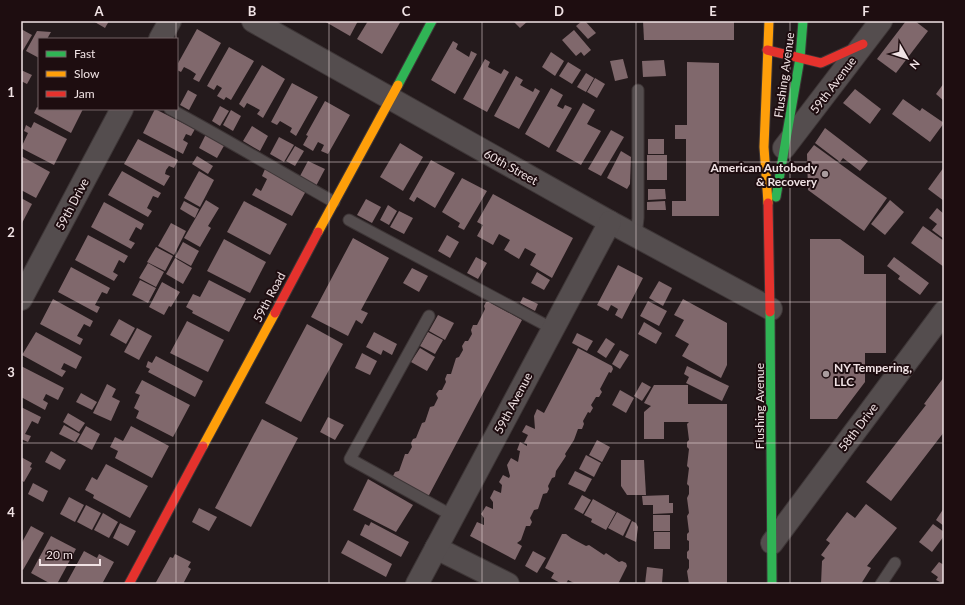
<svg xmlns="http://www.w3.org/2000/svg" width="965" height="605" font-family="Lato,sans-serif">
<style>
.building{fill:#80686c}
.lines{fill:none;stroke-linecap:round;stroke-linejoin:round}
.lane-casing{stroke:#3e3637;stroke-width:13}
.street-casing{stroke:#3e3637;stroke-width:24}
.fast-casing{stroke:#3e3637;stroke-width:11}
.slow-casing{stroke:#3e3637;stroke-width:11}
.jam-casing{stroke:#3e3637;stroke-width:11}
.lane{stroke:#544d4e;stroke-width:11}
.street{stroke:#544d4e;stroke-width:22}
.fast{stroke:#30b455;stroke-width:9}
.slow{stroke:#ff9f0a;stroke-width:9}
.jam{stroke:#e5322d;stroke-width:9}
.grid{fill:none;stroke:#f0e2e4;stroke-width:1;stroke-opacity:0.55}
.poi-dot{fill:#a99c9e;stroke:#1e0d10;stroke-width:1.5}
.labels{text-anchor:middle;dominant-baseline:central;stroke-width:4;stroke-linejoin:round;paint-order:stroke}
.street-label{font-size:12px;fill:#f0e2e4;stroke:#1e0d10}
.poi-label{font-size:12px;font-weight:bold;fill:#f0e2e4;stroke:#1e0d10;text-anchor:end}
.neatline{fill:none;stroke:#f0e2e4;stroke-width:1.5}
.grid-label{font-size:13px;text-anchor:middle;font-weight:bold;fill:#f0e2e4}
</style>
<rect width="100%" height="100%" fill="#241a1c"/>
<!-- building -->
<g class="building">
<polygon points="93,21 109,21 105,28"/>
<polygon points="324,21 358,21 350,36"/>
<polygon points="368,21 401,21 382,54 357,39"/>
<polygon points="513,21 528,21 520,28"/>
<polygon points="582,21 585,21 596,33 588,39 576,26"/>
<polygon points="643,21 734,21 734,40 644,40"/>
<polygon points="906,21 915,21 928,31 896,73 877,59"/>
<polygon points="21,29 32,35 22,52 21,51"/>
<polygon points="197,29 221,43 199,82 193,79 196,74 190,70 184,67 181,72 177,70 177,65"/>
<polygon points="574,30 591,50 584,56 581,52 576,56 562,40"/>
<polygon points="37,31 51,32 47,39 39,39 39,58 26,51"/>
<polygon points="453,41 458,44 456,49 469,57 471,51 477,54 455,94 431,80"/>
<polygon points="229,47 254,61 231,100 226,97 224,100 217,96 222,88 217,85 214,90 207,86"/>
<polygon points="551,52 564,61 555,76 542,67"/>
<polygon points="485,59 490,62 488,67 501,74 504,69 509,72 487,112 463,99"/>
<polygon points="623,59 628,78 615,81 610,61"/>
<polygon points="664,60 666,76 643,77 642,61"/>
<polygon points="568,62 581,70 572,84 559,76"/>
<polygon points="687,62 719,63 719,216 672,216 672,201 686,201 686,139 675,139 675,125 687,125"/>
<polygon points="262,65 285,79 263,118 257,114 260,110 247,103 244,108 239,104"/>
<polygon points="21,70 32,75 27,84 21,81"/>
<polygon points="586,73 594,78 586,92 577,87"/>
<polygon points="516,76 523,80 520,85 533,92 535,88 540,91 519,129 494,116"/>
<polygon points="595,78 605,84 597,98 587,92"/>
<polygon points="292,83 318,97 296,136 290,132 292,128 280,121 277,125 271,122"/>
<polygon points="944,83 944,101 936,94"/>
<polygon points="551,88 563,95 557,106 563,109 565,105 572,108 549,148 525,134"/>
<polygon points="855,89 881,109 870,124 843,103"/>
<polygon points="188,90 197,95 189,110 180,105"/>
<polygon points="903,99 920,111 922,108 944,123 930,142 892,114"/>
<polygon points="325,101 350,115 328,154 321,151 324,145 318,142 313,151 303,145 308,136 306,135"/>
<polygon points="583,103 595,110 587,124 601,131 581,165 556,151"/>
<polygon points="220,106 229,111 220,126 212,121"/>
<polygon points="37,107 41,109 83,109 71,133 34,113"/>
<polygon points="155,109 195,129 191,136 186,134 183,140 188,143 183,154 143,133"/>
<polygon points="231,110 241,116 233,131 223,125"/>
<polygon points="34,122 67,139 54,165 21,148 28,133 24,131 26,125 31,128"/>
<polygon points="252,126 268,136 260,151 243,141"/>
<polygon points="825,128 868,161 860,171 843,158 840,162 815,143"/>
<polygon points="611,130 624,137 601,176 588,169"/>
<polygon points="206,134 225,144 217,158 199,148"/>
<polygon points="279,137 294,145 284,162 270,154"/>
<polygon points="138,139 178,160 174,168 169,166 166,170 165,174 170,176 164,186 124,164"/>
<rect x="648" y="139" width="16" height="15"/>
<polygon points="400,143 423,157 403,191 380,177"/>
<polygon points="814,145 887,198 864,231 808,190 807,154"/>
<polygon points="295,146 304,151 295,166 286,161"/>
<polygon points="621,151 631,157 630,184 627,189 607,178"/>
<rect x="647" y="155" width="20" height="25"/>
<polygon points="21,156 50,172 36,198 21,190"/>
<polygon points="197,156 213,166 208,174 192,164"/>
<polygon points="431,160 455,173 435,208 417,197 414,202 409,199"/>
<polygon points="308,161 325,169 316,186 301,179 302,177 300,176"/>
<polygon points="944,167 944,201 928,189"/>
<polygon points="265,169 306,191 292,216 252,195 256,188 261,191 267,179 262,176"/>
<polygon points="122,171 161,193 158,198 153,196 147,208 152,211 148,217 108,195"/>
<polygon points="199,171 214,180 200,207 184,198"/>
<polygon points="462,178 487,191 464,230 458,227 460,223 442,212"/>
<polygon points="648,189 665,189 666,199 648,200"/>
<polygon points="493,194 573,238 552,278 530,265 536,254 525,248 519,259 504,250 510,240 499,234 493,245 477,236 483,225 477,222"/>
<polygon points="21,198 32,204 21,225"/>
<polygon points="366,199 381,207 372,223 357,215"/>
<polygon points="206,200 219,208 208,226 211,228 200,247 184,238"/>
<polygon points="890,200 904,212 885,235 871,224"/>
<polygon points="184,201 199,209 195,218 180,209"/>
<polygon points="244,201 287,224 270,255 227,232"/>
<polygon points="665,201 666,210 647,210 647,202"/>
<polygon points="104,202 144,224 141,230 136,227 129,240 135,243 131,249 91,227"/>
<polygon points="388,205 397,211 389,225 380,220"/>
<polygon points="937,208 944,214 944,239 932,230 937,224 929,218"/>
<polygon points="399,211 413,218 404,234 390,227"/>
<polygon points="171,223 186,231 174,255 158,246"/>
<polygon points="923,226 944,241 944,267 911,243"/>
<polygon points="88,235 128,256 124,263 119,260 113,272 118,275 114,281 75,260"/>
<polygon points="447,235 459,242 450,258 438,251"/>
<polygon points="353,238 389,258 361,310 368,313 362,324 356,320 348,336 311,317"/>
<polygon points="224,239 266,262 250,293 207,271"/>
<polygon points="810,239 840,239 864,256 864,274 886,274 886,353 865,353 865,382 837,419 810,419"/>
<polygon points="183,242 199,251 191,266 175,257"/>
<polygon points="156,247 173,256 165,271 147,262"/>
<polygon points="476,257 487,263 478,279 467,273"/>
<polygon points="894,257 929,283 920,295 898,279 900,276 887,266"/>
<polygon points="175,258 192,268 183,284 166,274"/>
<polygon points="148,263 164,272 156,287 139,278"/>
<polygon points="618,265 643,278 622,319 615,315 618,309 613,306 611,305 608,311 597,305"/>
<polygon points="71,267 110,288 107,294 102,292 95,305 100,307 97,313 58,292"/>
<polygon points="412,268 428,276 419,292 403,283"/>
<polygon points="537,272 550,280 544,290 531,283"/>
<polygon points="140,280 156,288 148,303 132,295"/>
<polygon points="209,280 246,299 229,332 192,313 193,311 186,307 193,294 200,297"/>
<polygon points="659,281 672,288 663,306 649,298"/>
<polygon points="162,282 180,292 171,307 169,306 164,315 149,307"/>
<polygon points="523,297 538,304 535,311 520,303"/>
<polygon points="53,299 93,321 90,327 84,324 77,336 83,339 80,345 40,324"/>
<polygon points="683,299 727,323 727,365 721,378 682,356 689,344 675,336 684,320 674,315"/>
<polygon points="648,301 667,311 659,326 640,316"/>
<polygon points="486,302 489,302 522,320 428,497 395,479 393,476 395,472 399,471 405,454 408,454 412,447 411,443 413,439 416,438 422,423 425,422 430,407 434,406 438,398 436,394 439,390 442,390 446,382 445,379 447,374 451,374 456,358 459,357 463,350 462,346 465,341 468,341 472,334 471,330 473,325 477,325 485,309 484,306"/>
<polygon points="438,315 454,323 445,340 429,331"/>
<polygon points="119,319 135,328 126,344 110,335"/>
<polygon points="187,321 224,340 208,372 170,353"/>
<polygon points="644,322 662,333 656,344 638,334"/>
<polygon points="307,324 343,344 301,422 265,403"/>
<polygon points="137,328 152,336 139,360 124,352"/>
<polygon points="36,332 82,357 76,369 64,363 61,369 66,371 62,377 22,355"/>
<polygon points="374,332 397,344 392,355 383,350 381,355 366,347"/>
<polygon points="428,332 443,340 435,354 420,346"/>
<polygon points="577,333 593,341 587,351 572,343"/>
<polygon points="606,338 615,344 606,358 597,352"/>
<polygon points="420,348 435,357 427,371 411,362"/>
<polygon points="578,348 612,366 613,369 611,373 609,372 600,389 602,392 599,397 596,397 591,405 593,408 590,413 588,412 583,421 584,424 582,429 578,429 574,440 565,454 566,456 556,471 555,477 552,478 548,486 549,489 547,493 543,494 538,509 534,510 530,518 532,522 530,526 526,526 521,540 517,543 522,546 515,560 470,536 477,522 484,525 484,518 481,514 486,506 493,509 493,502 490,498 494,490 501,493 502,485 499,482 503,475 509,478 510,476 507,465 511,458 518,462 520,451 517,450 520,442 527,446 527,444 524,443 528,435 522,432 526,425 535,429 534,416 537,409 544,413"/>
<polygon points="620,350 629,355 620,369 612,364"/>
<polygon points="362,353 377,361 370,375 355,368"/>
<polygon points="156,356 203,381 195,397 148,372 150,369 146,367 148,361 152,363"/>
<polygon points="21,366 64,388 58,400 46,394 43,400 48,403 45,410 21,397"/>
<polygon points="687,366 729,386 722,401 686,383 689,377 684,374"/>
<polygon points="944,377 944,432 891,501 866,482 926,405 924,404"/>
<polygon points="142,380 190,405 173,437 136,418 139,411 134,408 140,395 135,393"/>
<polygon points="642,382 651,387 642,401 634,396"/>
<polygon points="107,384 116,389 112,397 120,401 111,421 93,413"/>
<polygon points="654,385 688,385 688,404 727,404 727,584 689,584 687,571 689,568 689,560 687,558 687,552 689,550 689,541 687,540 687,534 689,532 687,516 689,513 687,498 689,494 689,486 687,484 689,468 687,466 689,449 687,447 687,442 689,440 687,424 689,422 664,422 664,439 644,439 644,412 651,406 644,403"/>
<polygon points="620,390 634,398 626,413 612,405"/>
<polygon points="81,393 97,402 92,410 76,402"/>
<polygon points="21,407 41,417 38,424 32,421 25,434 31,436 28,442 21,439"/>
<polygon points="68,413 85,423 79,432 63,422"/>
<polygon points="328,417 344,425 335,440 320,432"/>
<polygon points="262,419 298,438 251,527 215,508"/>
<polygon points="64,425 80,434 75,442 59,434"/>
<polygon points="86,426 100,434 92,450 77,442"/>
<polygon points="131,426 169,446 152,478 115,458 118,451 110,447 115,437 123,441"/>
<polygon points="597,440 610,447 602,462 589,455"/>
<polygon points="51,451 66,460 60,470 45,462"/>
<polygon points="586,455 601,463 594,477 579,469"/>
<polygon points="21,457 32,463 30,467 32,468 24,482 21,480"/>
<polygon points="621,460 644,460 646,495 627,495 621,486"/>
<polygon points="106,464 148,486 130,518 93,498 94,495 85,490 92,477 97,480"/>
<polygon points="575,471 592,479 585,492 568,484"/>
<polygon points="368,479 413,505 396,532 353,510"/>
<polygon points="33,483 48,491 43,502 28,494"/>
<polygon points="582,495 591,500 583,514 574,509"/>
<polygon points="669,495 669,503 673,503 673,513 653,514 653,505 643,505 642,496"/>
<polygon points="69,497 84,505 75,522 60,514"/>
<polygon points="593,499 616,512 606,530 591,522 592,519 584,515"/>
<polygon points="866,504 897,528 867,566 871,568 861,584 821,584 822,561 825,558 821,555 830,543 826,540 847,512 855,518"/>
<polygon points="86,505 101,513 92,530 77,522"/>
<polygon points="199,508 217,517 209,531 192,522"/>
<polygon points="944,508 944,526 936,520"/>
<polygon points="617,512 631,520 623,536 608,528"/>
<polygon points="103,513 118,522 109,538 94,530"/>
<rect x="653" y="515" width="17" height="16"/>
<polygon points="632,521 636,523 638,527 636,542 625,537"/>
<polygon points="371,522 409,542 401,557 360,535 365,524 369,526"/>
<polygon points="120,523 136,531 128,546 113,538"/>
<polygon points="933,524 944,532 944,536 932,552 919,542"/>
<polygon points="31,526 44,533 23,570 21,569 21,544"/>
<rect x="654" y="532" width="16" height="17"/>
<polygon points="562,534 566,534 571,538 586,546 589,545 604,555 606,553 619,562 622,561 626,563 627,566 618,584 576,584 568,580 566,584 562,584 551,578 554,573 545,568"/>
<polygon points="51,536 76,549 57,584 51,584 31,573"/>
<polygon points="348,540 392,564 386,577 341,553"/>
<polygon points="84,551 97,558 99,554 114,562 102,584 66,584"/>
<polygon points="533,551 546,558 537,573 525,566"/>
<polygon points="175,554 191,562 188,567 191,569 183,584 155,584 170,557 173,558"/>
<polygon points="939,562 944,565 944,584 936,580 938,577 931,572"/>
<polygon points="647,567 663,569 662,584 645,584"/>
</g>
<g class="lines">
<defs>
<g id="lane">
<path d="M170,109C226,139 279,171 334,202"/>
<polyline points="349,220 553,329"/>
<polyline points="636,236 638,218 638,90"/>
<polyline points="429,316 350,459 453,516"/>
<polyline points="881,584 895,563"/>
</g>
<g id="street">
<polyline points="253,21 610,222 771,309"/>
<polyline points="160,39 170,21"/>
<polyline points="784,148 881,21"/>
<polyline points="21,299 122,109"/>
<polyline points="772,543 944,312"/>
<polyline points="436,548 508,584"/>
<polyline points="417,584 610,222"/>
</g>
<g id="fast">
<polyline points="398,85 432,21"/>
<polyline points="776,197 800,58 803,21"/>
<polyline points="770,312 772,584"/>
</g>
<g id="slow">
<polyline points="768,203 764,147 769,21"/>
<polyline points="318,232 398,85"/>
<polyline points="203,446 275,313"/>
</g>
<g id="jam">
<polyline points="767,50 821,63 863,44"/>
<polyline points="768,203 770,312"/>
<polyline points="275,313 318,232"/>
<polyline points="129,584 203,446"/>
</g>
</defs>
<!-- lane casing -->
<use href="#lane" class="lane-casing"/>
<!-- street casing -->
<use href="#street" class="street-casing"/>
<!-- fast casing -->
<use href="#fast" class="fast-casing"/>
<!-- slow casing -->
<use href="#slow" class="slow-casing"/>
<!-- jam casing -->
<use href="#jam" class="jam-casing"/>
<!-- lane -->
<use href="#lane" class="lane"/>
<!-- street -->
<use href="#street" class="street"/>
<!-- fast -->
<use href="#fast" class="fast"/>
<!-- slow -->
<use href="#slow" class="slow"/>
<!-- jam -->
<use href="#jam" class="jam"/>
</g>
<!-- grid -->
<path class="grid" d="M176,21V39M329,21V584M482,21V584M636,21V584M790,21V584M176,109V584M21,162H944M21,302H944M21,443H944"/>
<!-- markers -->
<g class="poi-dot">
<circle cx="825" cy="174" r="4"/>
<circle cx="826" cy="374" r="4"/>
</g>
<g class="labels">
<!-- street labels -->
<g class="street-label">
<text transform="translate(784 75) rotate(-82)">Flushing Avenue</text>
<text transform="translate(833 85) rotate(-53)">59th Avenue</text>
<text transform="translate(511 167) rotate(29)">60th Street</text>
<text transform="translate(72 204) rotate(-62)">59th Drive</text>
<text transform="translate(269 297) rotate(-62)">59th Road</text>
<text transform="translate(513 403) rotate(-62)">59th Avenue</text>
<text transform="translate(759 406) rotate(-90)">Flushing Avenue</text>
<text transform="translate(858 427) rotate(-53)">58th Drive</text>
</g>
<!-- poi labels -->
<g class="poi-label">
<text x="817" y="167">American Autobody<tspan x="817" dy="14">&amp; Recovery</tspan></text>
<text x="834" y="367" text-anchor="start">NY Tempering,<tspan x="834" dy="14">LLC</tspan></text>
</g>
</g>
<!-- border -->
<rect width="965" height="605" fill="none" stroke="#1e0d10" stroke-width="44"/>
<!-- legend -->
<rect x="38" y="38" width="140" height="72" fill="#1e0d10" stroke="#726265"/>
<rect x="46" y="51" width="20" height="6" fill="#30b455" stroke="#726265"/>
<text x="74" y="58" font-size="12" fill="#f0e2e4">Fast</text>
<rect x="46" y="71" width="20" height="6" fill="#ff9f0a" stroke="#726265"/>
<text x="74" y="78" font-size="12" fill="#f0e2e4">Slow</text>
<rect x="46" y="91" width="20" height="6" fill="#e5322d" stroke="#726265"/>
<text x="74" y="98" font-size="12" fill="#f0e2e4">Jam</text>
<!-- north arrow -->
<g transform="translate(907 58) rotate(129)" stroke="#1e0d10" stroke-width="3" paint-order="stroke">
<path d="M0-3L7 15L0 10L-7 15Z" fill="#f0e2e4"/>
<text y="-6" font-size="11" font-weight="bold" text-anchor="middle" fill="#f0e2e4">N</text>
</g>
<!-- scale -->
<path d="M40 559v6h60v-6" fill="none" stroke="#f0e2e4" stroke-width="2"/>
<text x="46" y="559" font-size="12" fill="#f0e2e4" stroke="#1e0d10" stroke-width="3" paint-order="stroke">20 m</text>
<rect x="22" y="22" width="921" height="561" class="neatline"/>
<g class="grid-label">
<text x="99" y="16">A</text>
<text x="252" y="16">B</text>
<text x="406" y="16">C</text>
<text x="559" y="16">D</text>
<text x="713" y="16">E</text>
<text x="866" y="16">F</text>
<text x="11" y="97">1</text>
<text x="11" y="237">2</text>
<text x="11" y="377">3</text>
<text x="11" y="517">4</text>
</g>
</svg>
